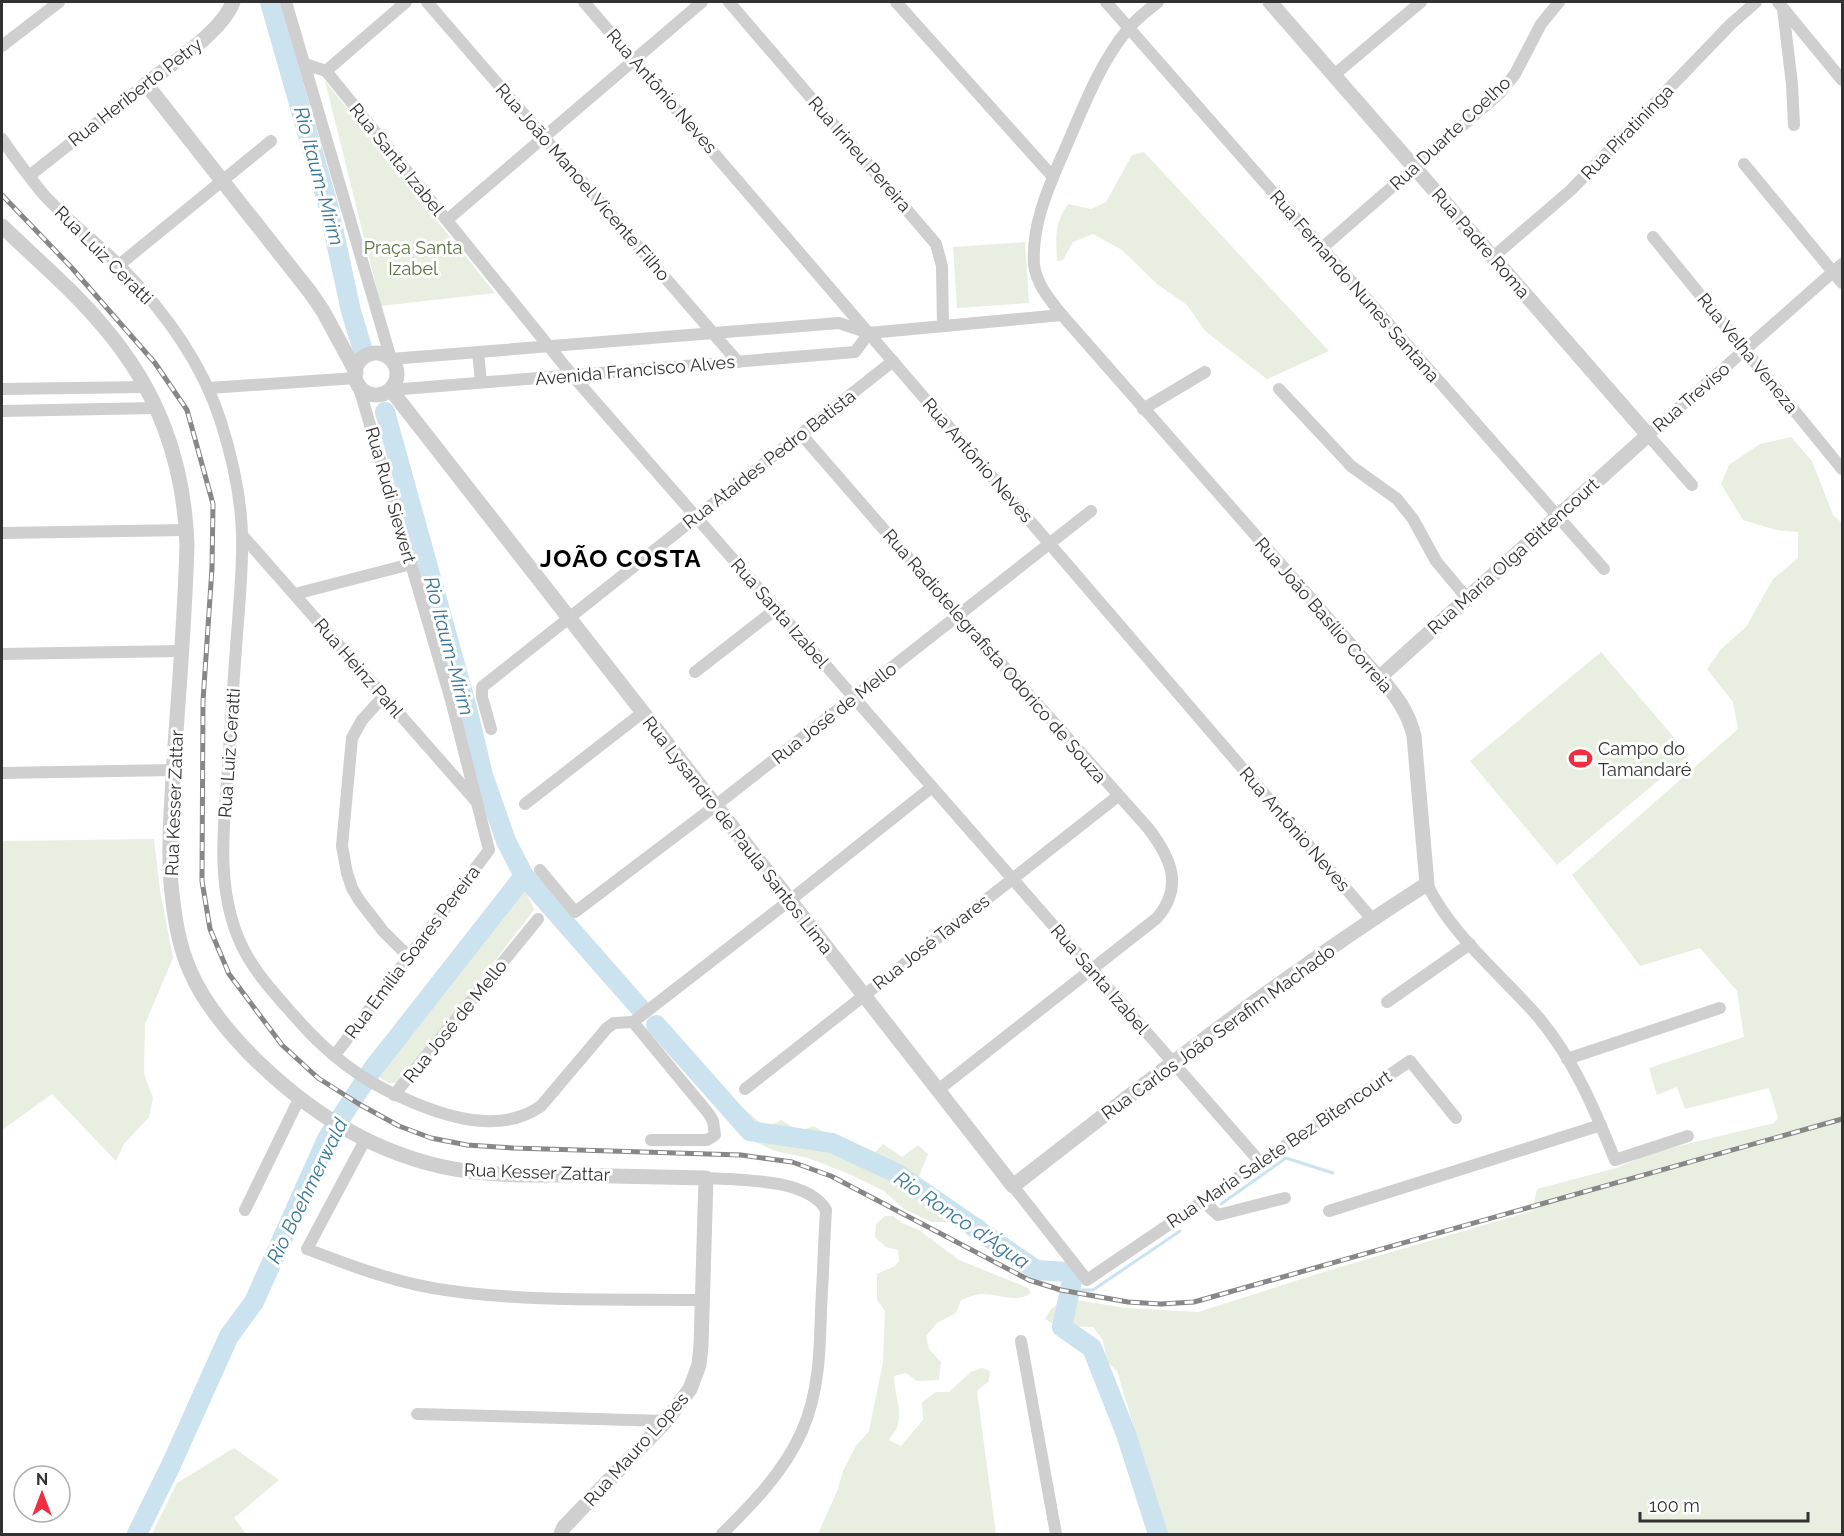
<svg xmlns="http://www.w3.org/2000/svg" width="1844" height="1536" font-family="Raleway,sans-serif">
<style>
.green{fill:#e8efe0}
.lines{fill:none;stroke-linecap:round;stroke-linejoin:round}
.stream{stroke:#cbe2ef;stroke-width:3}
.river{stroke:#cbe2ef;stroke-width:20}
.minor{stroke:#cfcfcf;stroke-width:12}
.tertiary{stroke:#cfcfcf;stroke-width:15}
.rail-casing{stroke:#878787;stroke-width:5}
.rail{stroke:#fff;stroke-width:3;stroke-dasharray:9;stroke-linecap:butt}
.labels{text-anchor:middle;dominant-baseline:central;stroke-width:6;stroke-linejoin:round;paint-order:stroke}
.street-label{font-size:18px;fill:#323232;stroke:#fff}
.park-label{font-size:18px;fill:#56713b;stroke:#fff}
.poi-label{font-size:18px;fill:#323232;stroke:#fff;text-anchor:start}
.water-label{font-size:20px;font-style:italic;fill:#39789a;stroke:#fff}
.district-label{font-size:24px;font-weight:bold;letter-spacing:1.5px;fill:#000;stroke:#fff}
</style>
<rect width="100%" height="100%" fill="#fff"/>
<!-- green -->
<g class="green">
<polygon points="325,81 495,293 381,306"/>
<path d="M1144,152L1329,351L1267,379L1205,331L1187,305L1157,284L1122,250L1093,234L1073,242L1063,260L1057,261C1056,237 1054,224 1068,204L1091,209L1106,202L1132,155Z"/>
<polygon points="1025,242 1029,303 957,308 953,247"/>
<polygon points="1791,437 1812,461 1833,515 1842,523 1842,1534 1166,1534 1117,1371 1107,1362 1103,1340 1093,1327 1057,1326 1045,1319 1051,1309 1064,1298 1126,1308 1198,1312 1330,1270 1532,1211 1537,1189 1616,1168 1654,1152 1774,1123 1778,1118 1769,1088 1685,1109 1677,1087 1657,1095 1649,1068 1744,1037 1737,991 1700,948 1640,966 1572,875 1738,729 1733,702 1707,669 1721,649 1746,627 1773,579 1798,558 1798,532 1776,530 1743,520 1721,484 1729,465 1760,444"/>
<polygon points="1601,652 1689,755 1557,865 1470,761"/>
<polygon points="154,839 160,890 173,958 145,1024 144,1074 153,1098 149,1117 124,1144 116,1161 52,1094 2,1130 2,841"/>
<polygon points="526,891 534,910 400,1083 388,1083 365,1067 366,1061 502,894"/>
<polygon points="668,1031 710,1078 766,1128 781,1120 799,1131 814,1126 850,1149 871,1157 883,1144 902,1157 918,1145 928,1154 918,1179 932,1193 944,1194 952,1204 985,1221 985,1229 972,1232 955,1222 932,1222 904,1209 884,1191 849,1174 808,1158 775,1151 743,1136 714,1105 656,1034"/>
<path d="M885,1216H893L902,1223L919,1230L959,1260L1021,1285L1028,1288L1031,1293C1018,1304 996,1293 981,1294C975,1294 967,1298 961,1300L956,1313L937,1323L926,1336L929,1349L941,1362L939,1380L917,1381L906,1373L894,1376C894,1392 903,1412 897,1427C896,1431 891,1436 889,1440L901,1446L923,1420L922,1402L936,1392H949L971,1372L982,1368L990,1371L989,1381L977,1391L996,1534H818L838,1489L843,1471L856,1446L869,1431L883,1362L885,1311L877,1300V1274L895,1266L899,1261L898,1250L886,1247L875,1237L876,1224Z"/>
<polygon points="234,1448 279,1480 234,1518 246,1534 152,1534 177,1483"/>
</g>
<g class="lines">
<!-- stream -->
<g class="stream">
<polyline points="1221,1204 1286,1158 1333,1173"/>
<polyline points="1072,1281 1080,1290 1093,1290 1180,1231"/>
</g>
<!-- river -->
<g class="river">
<polyline points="270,2 328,205 351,311 363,351"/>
<polyline points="385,412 467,708 483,775 506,841 524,876 639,1007"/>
<polyline points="656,1025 750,1131 832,1143 896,1173 1036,1270 1068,1272 1072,1281 1062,1327 1092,1348 1126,1434 1158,1534"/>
<polyline points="137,1534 171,1465 229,1336 254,1302 327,1139 372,1070 524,876"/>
</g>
<!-- minor -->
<g class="minor">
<polyline points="286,2 391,359 839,323 869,333 1062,315"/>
<polyline points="427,2 738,362"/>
<polyline points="584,2 1372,919"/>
<polyline points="729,2 936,244 942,266 943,326"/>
<polyline points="896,2 1053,177"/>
<polyline points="1106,2 1604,569"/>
<path d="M1158,2C1148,10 1136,19 1128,29C1103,59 1087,98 1072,133C1055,173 1031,219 1034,264C1036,284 1050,300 1062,315L1380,677"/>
<polyline points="1778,2 1842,80"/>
<polyline points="1783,9 1792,84 1794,125"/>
<polyline points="2,46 59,2"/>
<polyline points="305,64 326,71 572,375 1260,1162"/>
<polyline points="326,71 406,2"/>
<polyline points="1334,75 1421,2"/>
<path d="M2,139C15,158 29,177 44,195C67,220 94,240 118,264C162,308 202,362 221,422C232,457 241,496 242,534C243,563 240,593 238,622C234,671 231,719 228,768C224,823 216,884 238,937C250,968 275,994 297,1019C326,1052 362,1081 403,1098C445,1117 500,1135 541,1106L607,1028L614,1023L633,1022"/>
<polyline points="1744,164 1842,283"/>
<polyline points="29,176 146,84"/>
<polyline points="447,220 702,2"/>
<polyline points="1653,237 1842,469"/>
<polyline points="1322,248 1500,93 1515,74 1541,24 1559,2"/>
<polyline points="1493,257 1571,190 1731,24 1756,2"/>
<polyline points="119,265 271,141"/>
<polyline points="478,352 481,382"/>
<polyline points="209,388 356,378"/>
<polyline points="2,389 145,387"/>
<polyline points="1279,389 1351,466 1397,499 1413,519 1436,561 1466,597"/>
<polyline points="391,390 855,352 869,333"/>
<polyline points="1143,409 1205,372"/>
<polyline points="2,411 155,408"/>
<path d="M801,434L959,616L1148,828C1171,858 1184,886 1157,918L938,1090"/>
<polyline points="1692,485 1648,435 1842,264"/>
<polyline points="2,533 186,530"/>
<polyline points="242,535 475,800"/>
<polyline points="295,594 411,564"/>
<polyline points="2,654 181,651"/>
<polyline points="695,672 776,609"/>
<polyline points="384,696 362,720 352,738 342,846 347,873 352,888 359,900 383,931 408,956"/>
<polyline points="491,729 482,697 482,687 893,361"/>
<polyline points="2,773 173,770"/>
<polyline points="525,804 642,713"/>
<polyline points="540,870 575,912 715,806 1091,511"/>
<path d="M1427,884C1452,936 1502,975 1539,1018C1574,1060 1595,1110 1615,1160L1688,1136"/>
<polyline points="1387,1002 1470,944"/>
<polyline points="633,1022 789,901 932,787"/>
<polyline points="633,1022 709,1114 713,1121 715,1135 707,1140 651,1140"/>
<polyline points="335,1055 489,850 451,700 358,384"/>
<polyline points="1567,1059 1720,1008"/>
<polyline points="745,1089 1118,796"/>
<polyline points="394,1095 538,919"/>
<path d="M365,1140L307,1249C354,1267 402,1285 452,1291C534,1302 619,1299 702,1300"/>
<path d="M706,1178C738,1180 808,1178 826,1210C824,1243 823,1276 821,1310C820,1350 819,1393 802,1431C784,1472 753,1503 722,1534"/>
<polyline points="1013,1186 1087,1280 1410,1061 1456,1118"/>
<polyline points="1203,1201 1218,1215 1285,1198"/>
<polyline points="245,1210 299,1099"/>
<polyline points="1329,1211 1601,1125"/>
<polyline points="1021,1341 1056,1534"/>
<polyline points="417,1414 666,1421"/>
</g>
<!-- tertiary -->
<g class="tertiary">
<path d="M233,2C222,32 172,63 146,84L310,292L323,311L356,372"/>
<path d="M2,226C36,259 73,290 103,326C158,390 184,461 187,545C185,617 179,689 174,760C172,801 168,843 171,884C174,914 178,945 191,973C204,1003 226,1029 248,1052C305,1110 373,1154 454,1169C492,1176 529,1175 567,1175C613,1176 659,1177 706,1178L701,1346L699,1365L690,1389L666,1421L564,1527L561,1534"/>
<circle cx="376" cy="374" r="21"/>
<path d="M391,390L1013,1186C1148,1081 1282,976 1427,884L1414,736C1408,711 1396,696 1380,677L1648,435L1270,2"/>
</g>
<defs>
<polyline id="rail" points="2,195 71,267 155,363 187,410 213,504 212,568 203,701 202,881 210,929 229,974 282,1045 318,1078 359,1104 399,1126 431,1138 467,1145 513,1148 741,1155 792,1162 831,1176 1029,1280 1061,1290 1128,1302 1161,1304 1194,1302 1842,1119"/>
</defs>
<!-- rail casing -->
<use href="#rail" class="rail-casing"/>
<!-- rail -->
<use href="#rail" class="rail"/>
</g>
<!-- icons -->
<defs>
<symbol id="stadium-bare" viewBox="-9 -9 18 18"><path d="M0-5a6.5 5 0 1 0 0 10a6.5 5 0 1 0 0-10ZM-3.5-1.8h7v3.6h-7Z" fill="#f02d41" stroke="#fff" stroke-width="2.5" paint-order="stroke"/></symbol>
</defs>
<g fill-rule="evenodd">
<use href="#stadium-bare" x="1564" y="742" width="33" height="33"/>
</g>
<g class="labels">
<!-- street labels -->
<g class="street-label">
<text transform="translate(662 91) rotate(49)">Rua Antônio Neves</text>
<text transform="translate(135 92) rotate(-38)">Rua Heriberto Petry</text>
<text transform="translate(1627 132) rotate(-46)">Rua Piratininga</text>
<text transform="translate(1450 133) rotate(-43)">Rua Duarte Coelho</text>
<text transform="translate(860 154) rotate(49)">Rua Irineu Pereira</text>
<text transform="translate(397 159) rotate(51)">Rua Santa Izabel</text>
<text transform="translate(583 182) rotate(49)">Rua João Manoel Vicente Filho</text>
<text transform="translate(1481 243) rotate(49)">Rua Padre Roma</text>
<text transform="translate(104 255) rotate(45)">Rua Luiz Ceratti</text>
<text transform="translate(1355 286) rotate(49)">Rua Fernando Nunes Santana</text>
<text transform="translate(1748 353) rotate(51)">Rua Velha Veneza</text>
<text transform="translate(635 370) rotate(-5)">Avenida Francisco Alves</text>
<text transform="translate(1691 397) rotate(-41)">Rua Treviso</text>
<text transform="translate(769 459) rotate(-38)">Rua Ataídes Pedro Batista</text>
<text transform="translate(978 460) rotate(49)">Rua Antônio Neves</text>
<text transform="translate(391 495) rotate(74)">Rua Rudi Siewert</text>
<text transform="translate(1513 556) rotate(-42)">Rua Maria Olga Bittencourt</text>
<text transform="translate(780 613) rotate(49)">Rua Santa Izabel</text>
<text transform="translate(1324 615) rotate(49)">Rua João Basílio Correia</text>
<text transform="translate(995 656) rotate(49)">Rua Radiotelegrafista Odorico de Souza</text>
<text transform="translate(359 668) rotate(49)">Rua Heinz Pahl</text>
<text transform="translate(834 713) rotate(-38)">Rua José de Mello</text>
<text transform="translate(229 753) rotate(-86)">Rua Luiz Ceratti</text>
<text transform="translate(174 803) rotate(-88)">Rua Kesser Zattar</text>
<text transform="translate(1295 829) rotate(49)">Rua Antônio Neves</text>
<text transform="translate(738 835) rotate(52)">Rua Lysandro de Paula Santos Lima</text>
<text transform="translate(931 942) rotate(-38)">Rua José Tavares</text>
<text transform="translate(412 952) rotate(-53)">Rua Emília Soares Pereira</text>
<text transform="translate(1100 979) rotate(49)">Rua Santa Izabel</text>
<text transform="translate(455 1021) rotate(-51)">Rua José de Mello</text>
<text transform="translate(1218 1032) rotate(-36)">Rua Carlos João Serafim Machado</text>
<text transform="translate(1279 1149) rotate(-34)">Rua Maria Salete Bez Bitencourt</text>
<text transform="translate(537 1172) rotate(2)">Rua Kesser Zattar</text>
<text transform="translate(636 1449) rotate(-48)">Rua Mauro Lopes</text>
</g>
<!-- park labels -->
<g class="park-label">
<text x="413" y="247">Praça Santa<tspan x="413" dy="21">Izabel</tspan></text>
</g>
<!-- poi labels -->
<g class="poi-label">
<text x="1598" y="748">Campo do<tspan x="1598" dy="21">Tamandaré</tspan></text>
</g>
<!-- water labels -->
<g class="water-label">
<text transform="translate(319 176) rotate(75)">Rio Itaum-Mirim</text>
<text transform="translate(449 646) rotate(75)">Rio Itaum-Mirim</text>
<text transform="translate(307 1191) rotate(-64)">Rio Boehmerwald</text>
<text transform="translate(962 1220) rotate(34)">Rio Ronco d'Água</text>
</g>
<!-- district labels -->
<g class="district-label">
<text x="621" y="558">JOÃO COSTA</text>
</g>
</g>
<!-- border -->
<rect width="1844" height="1536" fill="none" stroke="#323232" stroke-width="6"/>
<!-- north arrow -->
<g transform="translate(42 1494)"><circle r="28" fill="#ffffff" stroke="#adadad" stroke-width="1.5"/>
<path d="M0-4.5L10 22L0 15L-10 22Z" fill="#f02d41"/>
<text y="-9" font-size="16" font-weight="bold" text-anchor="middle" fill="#323232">N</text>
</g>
<!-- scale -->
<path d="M1640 1512v9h168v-9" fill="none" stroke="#323232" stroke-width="3"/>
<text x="1649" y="1512" font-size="18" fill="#323232" stroke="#ffffff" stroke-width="4.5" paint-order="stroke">100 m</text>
</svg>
